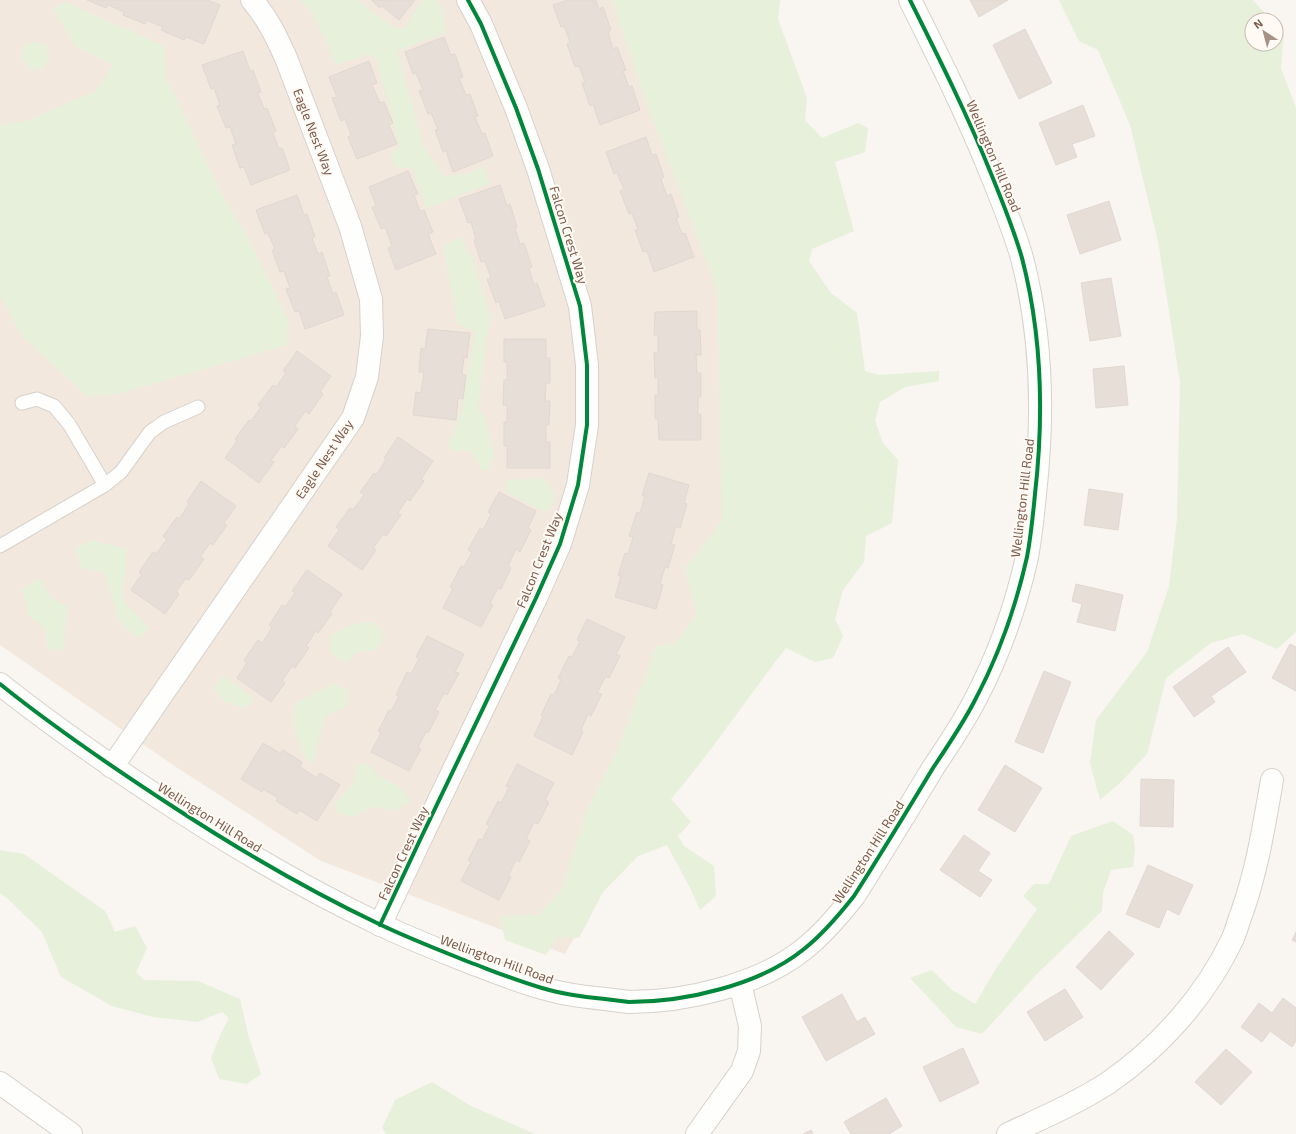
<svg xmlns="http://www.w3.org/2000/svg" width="1296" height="1134" font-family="'Exo 2',sans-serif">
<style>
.residential{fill:#f2e8de}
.green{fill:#e7f0db}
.building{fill:#e6ded7;stroke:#e2d8d2}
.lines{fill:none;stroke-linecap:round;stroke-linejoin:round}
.lane-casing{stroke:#d7d1cb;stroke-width:15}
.street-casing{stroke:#d7d1cb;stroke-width:24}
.lane{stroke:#fefefd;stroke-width:13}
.street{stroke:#fefefd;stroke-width:22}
.cycleway-casing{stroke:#fffaf3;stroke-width:6}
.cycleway{stroke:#00873e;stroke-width:4}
.labels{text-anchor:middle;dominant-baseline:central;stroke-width:4;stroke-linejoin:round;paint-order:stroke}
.street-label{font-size:13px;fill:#7a5c4d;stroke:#fffaf3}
</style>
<rect width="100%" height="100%" fill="#f9f5f0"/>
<!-- residential -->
<polygon class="residential" points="0,0 697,0 853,433 565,954 321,861 173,765 0,645"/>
<!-- green -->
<g class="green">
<polygon points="300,0 357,0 393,27 404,29 422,0 436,0 440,2 447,32 397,51 424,146 444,176 467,174 483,166 490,184 426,208 412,168 397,168 390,156 399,146 376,58 368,54 336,65 314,16"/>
<path d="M612,0H780L778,19L807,98L805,120L822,138L858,123L868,128L865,152L835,162L854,231L812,249L809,261L831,293L857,313L865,371L878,375L939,371V381L905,387L880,402L875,421L883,443L898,460L892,523L866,536L864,562L843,590L835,619L843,636L833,658L815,662L786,648C747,698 712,751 671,799L691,822L678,836L684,846L714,866L716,896L700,910L689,886L667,845L638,856L603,892L579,938L557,937L546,955L505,940L500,916L538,915L561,891L585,814L619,746L656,646L676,643L697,614L685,568L722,521L717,290L645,99Z"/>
<polygon points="1059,0 1253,0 1271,20 1252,20 1252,44 1276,44 1276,25 1284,34 1281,68 1296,108 1296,632 1277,649 1243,634 1211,643 1166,678 1147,754 1120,783 1100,800 1090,763 1096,720 1147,652 1169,586 1177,519 1180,382 1158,241 1130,125 1098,50 1079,41"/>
<polygon points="66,2 164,46 166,77 221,193 246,234 288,319 287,345 117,394 87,396 23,337 0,297 0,125 26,121 96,91 113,65 76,47 53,9"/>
<polygon points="36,42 47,45 48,60 42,69 29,68 21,58 25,44"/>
<polygon points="460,237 472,257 491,319 487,337 478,409 485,417 494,456 489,470 482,471 471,451 454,451 448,445 462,408 475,332 458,324 443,246"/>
<polygon points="544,478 555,493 550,510 542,511 506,492 505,480"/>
<polygon points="91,540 126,549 125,575 122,599 149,628 140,639 119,622 104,572 81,568 75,549"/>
<polygon points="40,578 50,596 68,608 63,649 47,650 45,628 28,615 22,589"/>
<polygon points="371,621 382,630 383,642 372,651 359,651 346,663 330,653 330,636 350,625"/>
<polygon points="222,676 237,685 254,699 245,708 226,702 213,689"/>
<polygon points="334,683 348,690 346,706 325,717 313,763 304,758 292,722 296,703"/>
<polygon points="367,763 378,775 399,787 411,800 397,810 370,807 355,817 338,814 335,803 353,785 357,765"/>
<polygon points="1113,821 1133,835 1135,849 1133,867 1111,870 1103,893 1102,911 1037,974 982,1034 956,1027 910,978 932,970 952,990 975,1004 997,967 1037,909 1023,896 1034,884 1049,884 1071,836"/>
<polygon points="0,850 24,854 105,911 115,932 135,926 147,948 136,972 144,980 198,981 240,999 248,1034 261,1074 247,1084 219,1079 211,1058 221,1033 229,1018 222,1012 197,1022 153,1017 112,1006 61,977 42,932 8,899 0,893"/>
<polygon points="432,1082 471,1106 535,1134 386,1134 382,1128 395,1100"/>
</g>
<!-- building -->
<g class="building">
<polygon points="87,0 207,0 220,5 204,44 186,37 184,40 161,30 163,27 146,20 145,24 123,15 124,12 108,5 106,8"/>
<polygon points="371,0 415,0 399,20 382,6 380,8"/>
<polygon points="567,0 596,0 599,9 603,7 611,30 608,32 613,49 617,47 626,70 623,71 629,87 632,86 640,110 600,125 593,104 590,106 582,83 585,82 579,66 575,67 567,44 570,42 564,26 561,27 553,5"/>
<polygon points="970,0 1008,0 979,17"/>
<polygon points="1025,29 1052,83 1019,99 993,45"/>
<polygon points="444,37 451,55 455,54 463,77 459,78 466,95 470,94 478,116 475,117 482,134 485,133 493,156 453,172 446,151 443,152 435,130 438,129 431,113 428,114 419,91 423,90 416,73 413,74 405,52"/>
<polygon points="243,51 250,71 253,70 261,92 258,93 264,109 267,108 276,131 273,133 279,149 282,148 290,170 251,185 244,167 240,168 232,145 236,144 230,127 226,128 217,106 220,105 214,88 211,89 202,65"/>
<polygon points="369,61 377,83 372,85 380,103 384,102 393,123 389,125 397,144 357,159 348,137 351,135 345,119 341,121 332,98 337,97 329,77"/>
<polygon points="1083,105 1095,136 1072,144 1077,157 1056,165 1039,123"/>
<polygon points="646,137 652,155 656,154 664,177 661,179 667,196 671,194 679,217 676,218 682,234 685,233 694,257 654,272 647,251 643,252 635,230 638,229 632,213 629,214 620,191 624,189 617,173 614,174 606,152"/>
<polygon points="408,171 418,194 414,195 420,211 424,210 433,232 428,234 436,254 396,270 388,248 392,246 385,227 381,229 372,207 376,206 369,187"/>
<polygon points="500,185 507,206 510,204 517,227 515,228 520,244 524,243 532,267 529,268 534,285 537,283 545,306 505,319 499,301 496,303 487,279 491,278 485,261 481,262 474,240 476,239 471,222 468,223 459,199"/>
<polygon points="297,195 304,215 307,214 315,237 312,238 318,254 322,252 330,276 327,277 333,294 336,292 344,315 305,329 299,311 295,312 286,289 290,288 284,271 280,272 272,250 275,249 268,233 265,234 256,210"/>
<polygon points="1109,201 1121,240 1080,254 1067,215"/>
<polygon points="1111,278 1121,336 1090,341 1081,283"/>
<polygon points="697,311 697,330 700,330 701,355 696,355 697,373 701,373 701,397 698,397 698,415 701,414 701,440 659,440 658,419 655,419 655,395 658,395 658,378 655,378 654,353 658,353 658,335 654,335 655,312"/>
<polygon points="428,329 470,333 467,358 464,357 462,374 466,375 463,399 458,398 456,420 413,415 416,392 421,393 424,372 419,372 421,348 425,349"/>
<polygon points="504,339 546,339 546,358 550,358 550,383 546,383 545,401 550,401 549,425 546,425 546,442 550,442 550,468 507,468 507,446 504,446 504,422 507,422 507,405 503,405 504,380 507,380 507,362 504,362"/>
<polygon points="297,351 331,376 320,392 323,394 309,414 305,411 295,426 298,429 284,448 282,446 271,460 274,462 259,483 225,458 237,441 235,439 249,420 251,421 261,407 258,405 273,385 276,387 286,373 283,371"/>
<polygon points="1124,366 1128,405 1096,408 1093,369"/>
<polygon points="398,437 433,461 421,479 424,481 410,501 407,499 398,513 401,515 386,536 383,534 373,548 376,550 362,570 328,546 339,530 336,527 350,508 353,510 364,495 360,492 374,473 376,475 386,460 384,458"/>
<polygon points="649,473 689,485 684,503 687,504 680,528 676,526 671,544 675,545 668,568 665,567 660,584 663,585 656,609 615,597 621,576 618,576 625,553 628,554 633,537 629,536 637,512 640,513 645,496 642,496"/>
<polygon points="201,481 236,506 224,523 227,525 213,545 210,543 200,557 204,559 189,580 186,578 176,592 179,594 165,614 131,590 142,574 139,572 153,552 156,554 167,539 163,536 177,517 179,519 189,504 187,502"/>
<polygon points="1089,489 1123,494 1118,530 1084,525"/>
<polygon points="499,492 536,511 528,528 531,530 520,552 516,549 508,566 511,568 501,589 498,588 490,603 493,605 481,627 443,608 453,588 450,587 461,566 464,567 472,552 468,550 480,528 483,530 491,514 488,512"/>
<polygon points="307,570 342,594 330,612 332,614 318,633 316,631 306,646 309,648 295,668 292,666 282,681 285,683 271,702 237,678 247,663 244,660 258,640 262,643 272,628 269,625 282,605 285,607 295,593 292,591"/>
<polygon points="1076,584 1123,595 1115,631 1077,622 1082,604 1072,601"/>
<polygon points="587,619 625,637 616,654 620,656 609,678 606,676 597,693 602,694 591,716 588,714 581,730 583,732 572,755 534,736 543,717 541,715 551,694 554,695 561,680 558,678 569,656 572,657 580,641 577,640"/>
<polygon points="427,636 464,654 455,672 459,673 447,695 444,693 435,710 439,712 428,733 426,732 418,747 421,749 409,771 371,752 381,733 378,731 389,710 391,711 399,696 396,695 407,672 411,674 419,658 416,657"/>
<polygon points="1290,644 1296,647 1296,691 1272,678"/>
<polygon points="1228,647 1246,672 1211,696 1215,702 1194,717 1173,687"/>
<polygon points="1044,671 1071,682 1043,753 1015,742"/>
<polygon points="263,743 280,753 283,750 302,762 300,767 317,778 320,773 340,785 317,821 299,810 297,814 276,801 278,798 263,789 262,792 241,779"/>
<polygon points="517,764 554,783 545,800 549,802 538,824 534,822 526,839 530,841 519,862 516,860 508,876 511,877 499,900 461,881 471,862 468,860 479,839 482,840 490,825 486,824 498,801 501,803 509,787 506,786"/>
<polygon points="1005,765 1042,788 1015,832 978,810"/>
<polygon points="1141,779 1174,780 1173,827 1140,826"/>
<polygon points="964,835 990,853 978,871 992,880 980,897 940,870"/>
<polygon points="1148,865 1193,885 1179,915 1167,909 1159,928 1126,914"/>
<polygon points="1109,931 1134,954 1101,990 1076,967"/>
<polygon points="1296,932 1296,942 1292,940"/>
<polygon points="1065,989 1083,1017 1045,1041 1027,1012"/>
<polygon points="842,994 857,1022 865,1017 875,1034 826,1061 802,1017"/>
<polygon points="1283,998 1296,1008 1296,1041 1292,1047 1270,1031 1262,1042 1241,1027 1259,1003 1272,1013"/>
<polygon points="963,1048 979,1083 940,1102 923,1067"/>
<polygon points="1226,1049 1252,1072 1221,1105 1195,1082"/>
<polygon points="886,1098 902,1126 889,1134 851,1134 844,1122"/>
<polygon points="811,1130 813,1134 803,1134"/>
</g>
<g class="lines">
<defs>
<g id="lane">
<polyline points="22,403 37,399 54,406 69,424 105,485"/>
<polyline points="0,546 105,485 121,472 150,432 164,422 198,407"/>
</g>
<g id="street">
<path d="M0,684C56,729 115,769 175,808C241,851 308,890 379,924C408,938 439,950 469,962C493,971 517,981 542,988C562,994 584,997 605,999C613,1000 621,1001 629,1002C685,1002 760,985 804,949C823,934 839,915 854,896C881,854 907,811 933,768C947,747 962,725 974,702C998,657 1016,606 1027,557C1031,536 1033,515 1035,494C1044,415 1042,335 1022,258C1014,230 1003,203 992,176C968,116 939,58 910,0"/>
<path d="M112,767L353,418L367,377L372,336L371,299L350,226L286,58C276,36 268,19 252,0"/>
<polyline points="380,925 419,842 536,598 560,544 578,485 587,425 587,365 580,306 538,169 516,108 481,24 468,0"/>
<polyline points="0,1083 71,1134"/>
<polyline points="697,1134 742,1071 749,1051 750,1026 740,983"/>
<path d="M1008,1134C1042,1118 1077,1103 1108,1083C1160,1047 1206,996 1233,938C1236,931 1238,923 1241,915C1257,871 1264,826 1272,780"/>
</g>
</defs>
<!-- lane casing -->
<use href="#lane" class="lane-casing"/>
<!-- street casing -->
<use href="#street" class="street-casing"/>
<!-- lane -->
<use href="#lane" class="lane"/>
<!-- street -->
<use href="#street" class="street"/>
<defs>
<g id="cycleway">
<path d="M0,684C56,729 115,769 175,808C241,851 308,890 379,924C408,938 439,950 469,962C493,971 517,981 542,988C562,994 584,997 605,999C613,1000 621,1001 629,1002C685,1002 760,985 804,949C823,934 839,915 854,896C881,854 907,811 933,768C947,747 962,725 974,702C998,657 1016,606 1027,557C1031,536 1033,515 1035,494C1044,415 1042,335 1022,258C1014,230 1003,203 992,176C968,116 939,58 910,0"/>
<polyline points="380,925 419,842 536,598 560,544 578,485 587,425 587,365 580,306 538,169 516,108 481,24 468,0"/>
</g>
</defs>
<!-- cycleway casing -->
<use href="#cycleway" class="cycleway-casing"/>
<!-- cycleway -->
<use href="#cycleway" class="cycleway"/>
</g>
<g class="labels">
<!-- street labels -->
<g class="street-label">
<text transform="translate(314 132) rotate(69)">Eagle Nest Way</text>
<text transform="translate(994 156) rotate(67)">Wellington Hill Road</text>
<text transform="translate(569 235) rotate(73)">Falcon Crest Way</text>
<text transform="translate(324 459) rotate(-56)">Eagle Nest Way</text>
<text transform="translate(1022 498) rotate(-83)">Wellington Hill Road</text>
<text transform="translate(539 560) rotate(-68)">Falcon Crest Way</text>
<text transform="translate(210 817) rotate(32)">Wellington Hill Road</text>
<text transform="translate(868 852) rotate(-57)">Wellington Hill Road</text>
<text transform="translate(403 853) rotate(-65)">Falcon Crest Way</text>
<text transform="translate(497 959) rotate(20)">Wellington Hill Road</text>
</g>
</g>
<!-- north arrow -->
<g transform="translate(1264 32) rotate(324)"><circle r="19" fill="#fffaf3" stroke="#cabbb1"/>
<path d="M0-3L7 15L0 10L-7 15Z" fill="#a69286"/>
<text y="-6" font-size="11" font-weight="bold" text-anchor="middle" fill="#7a5c4d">N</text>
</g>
</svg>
